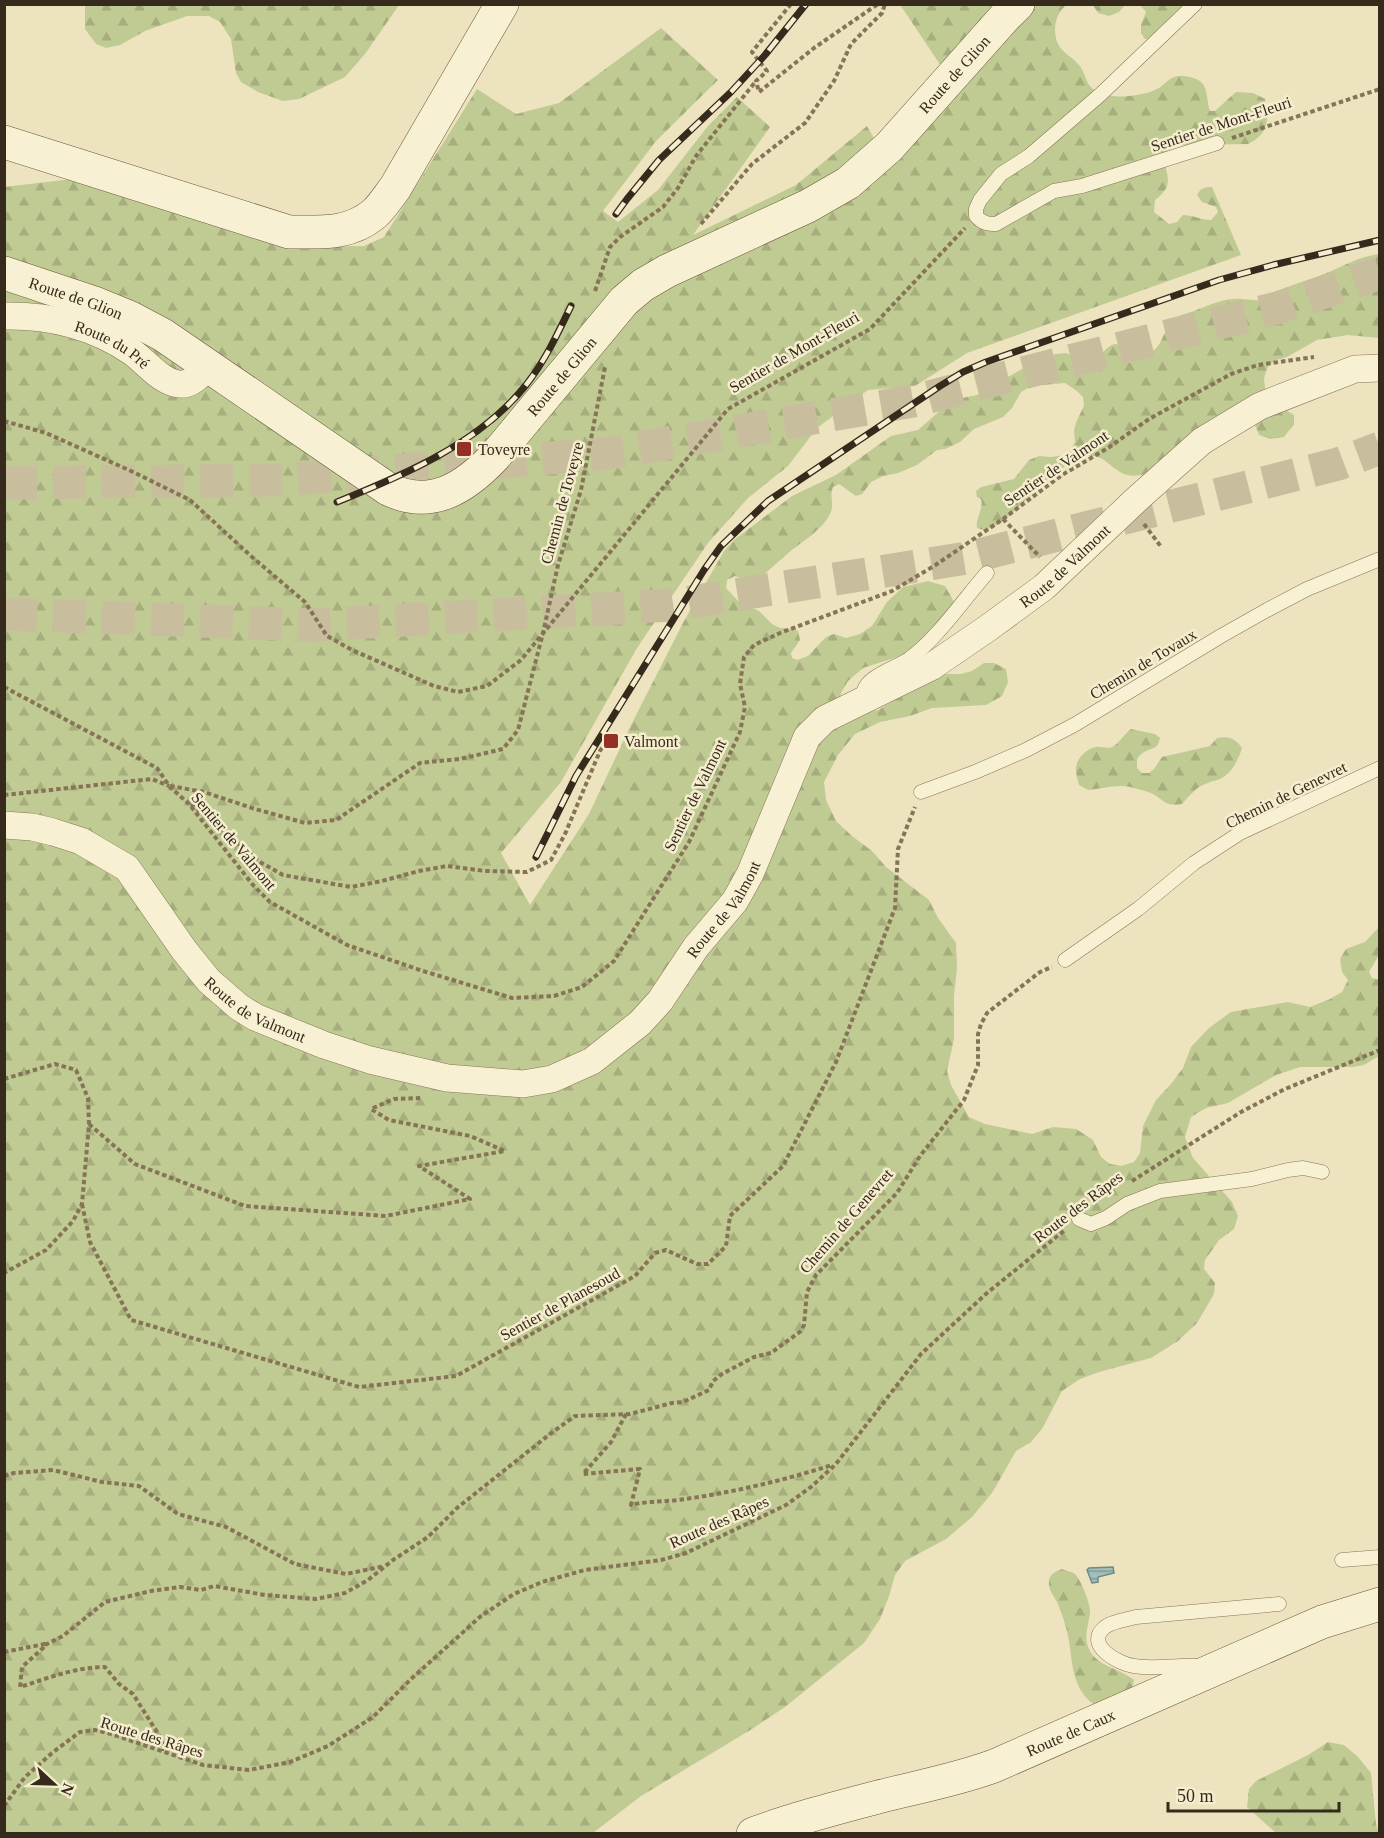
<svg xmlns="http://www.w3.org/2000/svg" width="1384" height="1838" font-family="'Times New Roman',serif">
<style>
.forest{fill:url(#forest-firs)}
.water{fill:url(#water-rules);stroke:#698c87;stroke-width:1.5}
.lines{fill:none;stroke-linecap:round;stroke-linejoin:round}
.highway-tunnel{stroke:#c8be9e;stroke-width:33;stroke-dasharray:33 16;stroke-linecap:butt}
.lane-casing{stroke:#867457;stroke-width:15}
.street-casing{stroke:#867457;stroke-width:28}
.secondary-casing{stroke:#67553b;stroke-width:34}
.path{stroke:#867457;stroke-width:4;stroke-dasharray:4.5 3;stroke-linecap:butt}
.lane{stroke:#f8f0d2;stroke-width:14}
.street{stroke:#f8f0d2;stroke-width:27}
.secondary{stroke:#f8f0d2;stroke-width:33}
.rail-casing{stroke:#352a1c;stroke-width:7}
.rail{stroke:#f5edce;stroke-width:4.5;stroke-dasharray:14;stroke-linecap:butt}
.poi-dot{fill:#943028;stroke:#f5edce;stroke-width:2}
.labels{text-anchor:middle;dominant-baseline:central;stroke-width:5;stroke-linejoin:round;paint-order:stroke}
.street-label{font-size:16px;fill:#352a1c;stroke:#f5edce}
.poi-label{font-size:16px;fill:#352a1c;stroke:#f5edce;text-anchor:start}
</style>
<defs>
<pattern id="forest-firs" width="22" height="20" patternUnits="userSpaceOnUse" patternTransform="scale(1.5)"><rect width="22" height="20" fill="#c0cb93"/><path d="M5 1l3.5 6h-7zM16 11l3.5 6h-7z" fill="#a6ae7e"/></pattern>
<pattern id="water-rules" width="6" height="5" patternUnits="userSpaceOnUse" patternTransform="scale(1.5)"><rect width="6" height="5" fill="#a2bfb9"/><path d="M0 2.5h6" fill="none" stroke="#859b96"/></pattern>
</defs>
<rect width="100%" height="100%" fill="#ede3bf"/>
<!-- forest -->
<g class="forest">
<polygon points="85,5 86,4 399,5 365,54 345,77 299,99 283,101 258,92 241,82 236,73 231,39 220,22 209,16 187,16 145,31 120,45 106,48 96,44 85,29"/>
<path d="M902,5H1066C1057,13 1053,25 1056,38C1059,52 1071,55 1079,65C1085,72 1086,84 1093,89C1108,101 1143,97 1159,88C1164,85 1168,79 1174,77C1180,75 1190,76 1196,79C1209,84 1206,99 1210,111H1215L1236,92L1253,93L1265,99C1269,119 1269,134 1248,144L1182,145L1172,146L1165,153C1163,176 1178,182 1155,200L1154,212L1169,224L1177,222L1183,215C1193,215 1201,220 1211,220L1218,212L1216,207L1202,202L1197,195C1201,188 1204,187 1212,187L1241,255L967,353L915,386L868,390L817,428L788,466L748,498L708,543L637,648L561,782L501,853L530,905L589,814L630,727L684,621L724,551L734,540L792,496L836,475L891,436L918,430L952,400L977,395L1041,358L1056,354L1066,353L1071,355L1080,365L1089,368C1097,362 1105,345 1116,344C1127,344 1135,360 1150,353C1165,345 1163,325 1177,317C1182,314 1189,313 1194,311C1207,306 1219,300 1233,299C1244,298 1255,302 1265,299C1271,296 1275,292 1281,290C1295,283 1310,280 1324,274C1344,266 1357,257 1379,254V338L1348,335L1317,340L1287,357L1276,360L1268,366L1264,378L1265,388L1276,404L1294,415V424L1284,437L1270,439L1259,435L1255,425L1250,421L1154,472C1146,474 1136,477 1127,475C1107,469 1104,448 1078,459C1060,467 1038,487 1024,502C1011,514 1002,525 984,530L977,528C975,518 984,509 981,499L977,497L976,491L981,487L1014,479L1029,460L1039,456L1051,457L1065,455L1071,450L1075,442L1074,430L1077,420L1084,406L1083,397L1077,391L1065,383L1031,386L1021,392L1012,408L1003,417L974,429L960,442L945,449L937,450L917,465L898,473L883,476L871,482L862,494L856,496L839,484L833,487C829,497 835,505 830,514C821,532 799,543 785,556C774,565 765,575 752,582L735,576L727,580L726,588L739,602L759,611L772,624L780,628L793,629L798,631L800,640L791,653L792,658L797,660L808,656L826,637L834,634L846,638L860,634L872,626L887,602L903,587L928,581L945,586L957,607L952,627L935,640L894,658L863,668L848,681L841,693L840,700L864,712L878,710L920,684L945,674H961L972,671L984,663H994L1006,669L1008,682L1002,696L986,705L932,708L910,716L880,722L855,734L838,755L824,782L826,800L836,821L852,836L872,851L886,867L929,900L938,918L956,943L957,968L954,996V1039L947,1071L951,1085L969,1117L985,1124L1032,1134L1053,1127L1076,1129L1093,1140L1101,1157L1110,1164L1121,1166L1134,1162L1140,1153L1143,1126L1156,1100L1171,1084L1183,1068L1191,1047L1209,1028L1231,1012L1288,1002L1310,1007L1330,999L1342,992L1348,980L1342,972L1340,959L1346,949L1365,942L1379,927V955L1369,972L1372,978L1379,980V1056L1364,1065L1353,1067H1300L1276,1075L1228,1103L1206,1108L1191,1117L1185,1137L1193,1158L1232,1202L1238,1216L1234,1229L1219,1240L1205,1260L1204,1269L1215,1283L1214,1294L1197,1323L1178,1341L1151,1358L1099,1372L1080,1379L1062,1391L1042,1429L1031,1442L1016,1451L992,1493L972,1517L946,1539L905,1561L895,1575L889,1596L880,1619L864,1643L785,1707L752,1729L641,1796L593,1833H5L4,187L72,179L291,247L364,246L384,237L477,89L516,114L559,103L661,28L718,80L656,141L603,211L618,222L658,190L708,126L737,97L770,127L693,235L796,185L867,126L876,142L941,66L901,6Z"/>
<polygon points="1093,5 1093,4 1125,5 1119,12 1109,16 1098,13"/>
<polygon points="1140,5 1190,5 1181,11 1175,12 1172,16 1173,30 1152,39 1145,39 1141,33 1141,25 1146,12"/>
<path d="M1131,729L1155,734L1160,738C1158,750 1153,747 1144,752C1141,754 1139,756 1137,759V768L1142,773H1149L1154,769L1162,757L1210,746L1217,738C1229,736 1235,738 1242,748C1239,758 1234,769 1225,776C1219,781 1214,780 1208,783C1197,786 1189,796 1182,804C1166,807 1165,801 1153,794C1148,791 1136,789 1130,787C1117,784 1102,789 1088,790L1079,785C1078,780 1076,775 1076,771C1075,760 1085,749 1096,747C1102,746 1108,750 1114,746C1120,742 1124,734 1131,729Z"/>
<path d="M1062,1569C1066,1571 1071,1571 1075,1574C1081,1580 1091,1605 1090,1612C1089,1625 1083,1636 1089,1649C1096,1666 1121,1669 1134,1680L1131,1694L1100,1708C1066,1690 1075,1654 1065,1624C1063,1617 1060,1609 1057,1602C1053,1594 1048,1590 1049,1581C1050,1573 1055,1572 1062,1569Z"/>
<polygon points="1328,1742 1344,1745 1358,1757 1371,1773 1376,1824 1379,1833 1276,1833 1247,1807 1249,1789 1256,1781 1308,1755"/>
</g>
<!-- water -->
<polygon class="water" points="1113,1567 1114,1573 1098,1577 1098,1582 1092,1583 1087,1570 1089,1568"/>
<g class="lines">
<!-- highway-tunnel -->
<g class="highway-tunnel">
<polyline points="4,483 284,480 610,453 913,401 1277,308 1380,273"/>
<polyline points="4,614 315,625 672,605 967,558 1338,464 1380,448"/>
</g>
<defs>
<g id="lane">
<path d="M1195,4L1101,94L1029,156L1001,174L980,200L976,209V216C982,223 987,224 996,224L1054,191L1082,186L1217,143"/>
<path d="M863,698C861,677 894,669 909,659C937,639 964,599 987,573"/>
<polyline points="921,792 975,772 1026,750 1074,725 1221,636 1267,610 1307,589 1380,559"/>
<polyline points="1065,960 1138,909 1194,863 1240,833 1380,768"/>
<polyline points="1079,1219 1091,1224 1106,1218 1127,1204 1160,1191 1252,1179 1288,1170 1303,1168 1322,1172"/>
<polyline points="1342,1560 1380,1557"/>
<path d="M1200,1666C1179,1664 1156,1670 1134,1666C1119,1664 1083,1645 1105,1627C1113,1621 1126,1620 1136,1617L1279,1604"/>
</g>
<g id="street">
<path id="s1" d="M4,316C49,315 95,326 132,352C146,362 160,381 178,384C191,386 200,375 208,366"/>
<path id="s2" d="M4,825L32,827L53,832L81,841L127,868L184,950L209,981L239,1007L255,1017L324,1045L370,1060L447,1078L523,1084L552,1079L592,1061L640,1023L660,1001L696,947L735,901L750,874L807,737L825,719L931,667L988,628L1044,587L1137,499L1202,441L1260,406L1355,369L1380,368"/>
</g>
<g id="secondary">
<path d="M4,142L289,232C320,232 349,235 374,214C382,207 388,197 395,188L502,4"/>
<path id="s3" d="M4,273L97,304L131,318L163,335L388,489C431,510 465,488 495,456L624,301L643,285L667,271L808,206L848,183L889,147L1004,18L1018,4"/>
<path id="s4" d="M753,1834C793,1819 836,1808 878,1797C917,1787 956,1780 994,1766L1322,1622L1380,1604"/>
</g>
</defs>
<!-- lane casing -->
<use href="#lane" class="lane-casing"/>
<!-- street casing -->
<use href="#street" class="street-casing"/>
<!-- secondary casing -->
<use href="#secondary" class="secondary-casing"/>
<!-- path -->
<g class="path">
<polyline points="791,4 752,52 767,71 756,81 759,92 814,48 878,4"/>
<polyline points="1232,138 1380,89"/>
<polyline points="701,224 752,164 805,123 834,81 851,44 882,13 885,4"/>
<polyline points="595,291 610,247 620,237 663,207 678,188 696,156 756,81"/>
<polyline points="4,421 46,433 131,471 190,500 252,557 305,602 327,636 352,650 434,686 458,692 487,686 521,660 728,409 870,329 965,228"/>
<polyline points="1003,519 1040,557"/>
<polyline points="1144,524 1162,548"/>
<polyline points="4,687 157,768 169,786 189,804 253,885 270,902 347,945 423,971 512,998 554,996 582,987 614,961 689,842 740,732 745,707 740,684 744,657 754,645 780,633 892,591 934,566 1003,519 1062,475 1108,448 1149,419 1231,374 1258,365 1314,357"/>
<polyline points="170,786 204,792 252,808 305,823 336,820 420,763 460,759 503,749 518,730 543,633 558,565 581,490 605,367"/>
<polyline points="4,795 152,779 169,786"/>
<polyline points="191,804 260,862 283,875 351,887 382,881 419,871 447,866 485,871 527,872 551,860 565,834 600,751 606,741 605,740"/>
<polyline points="4,1079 55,1064 76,1070 88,1098 89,1124 82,1204 73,1221 46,1250 4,1273"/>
<polyline points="89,1124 135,1164 245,1206 386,1216 470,1199 419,1166 505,1151 470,1136 389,1120 371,1109 394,1099 420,1098"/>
<polyline points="1132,1181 1241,1112 1285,1089 1380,1050"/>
<polyline points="82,1204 90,1242 131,1320 359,1387 456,1376 635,1276 655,1253 666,1250 697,1264 708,1264 726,1246 730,1216 783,1166 836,1062 895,908 898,849 915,807"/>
<path d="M626,1414L611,1442L583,1474L640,1469L631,1505C647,1501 662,1502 678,1500C730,1493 782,1481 832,1465"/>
<polyline points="4,1476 14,1473 53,1470 102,1482 139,1486 178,1514 226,1527 295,1564 346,1574 385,1566"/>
<polyline points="45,1645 63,1636 105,1602 151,1591 180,1587 201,1590 214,1586 265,1595 316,1599 345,1593 368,1580 393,1560 428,1537 457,1508 550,1434 575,1416 630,1414 672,1403 683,1402 709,1390 713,1381 722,1374 754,1357 771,1353 801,1331 804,1325 807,1292 816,1275 897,1193 920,1156 964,1100 978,1065 978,1034 981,1024 987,1013 1040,972 1052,967"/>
<path d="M4,1652L45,1644L43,1648L22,1667L20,1687C48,1678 76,1667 105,1667L119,1684L133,1694L162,1740V1751"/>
<polyline points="4,1806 25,1777 52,1753 80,1732 95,1730 111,1734 203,1765 249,1770 290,1762 328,1746 373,1717 411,1679 481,1616 514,1594 542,1582 585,1570 661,1560 686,1553 786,1505 811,1487 836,1464 921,1354 987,1293 1065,1230"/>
</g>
<!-- lane -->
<use href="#lane" class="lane"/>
<!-- street -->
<use href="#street" class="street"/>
<!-- secondary -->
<use href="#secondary" class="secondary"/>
<defs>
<g id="rail">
<polyline points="616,214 627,199 659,160 731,92 765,55 806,4"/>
<path d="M337,502C404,475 480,443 526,385C545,361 558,333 571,306"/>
<polyline points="536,857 576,776 704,570 721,546 768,501 940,386 963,372 986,362 1219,280 1273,265 1380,240"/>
</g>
</defs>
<!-- rail casing -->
<use href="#rail" class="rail-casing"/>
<!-- rail -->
<use href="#rail" class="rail"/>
</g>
<!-- markers -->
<g class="poi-dot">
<rect x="456" y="441" width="16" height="16" rx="3"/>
<rect x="603" y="733" width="16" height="16" rx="3"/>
</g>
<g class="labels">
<!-- street labels -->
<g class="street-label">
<text stroke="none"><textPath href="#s3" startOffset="1173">Route de Glion</textPath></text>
<text transform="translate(1221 124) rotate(-18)">Sentier de Mont-Fleuri</text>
<text stroke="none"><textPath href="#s3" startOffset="76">Route de Glion</textPath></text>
<text stroke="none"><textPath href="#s1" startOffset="114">Route du Pré</textPath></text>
<text transform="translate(794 352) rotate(-30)">Sentier de Mont-Fleuri</text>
<text stroke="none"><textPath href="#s3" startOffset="669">Route de Glion</textPath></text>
<text transform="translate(1056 468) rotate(-34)">Sentier de Valmont</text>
<text transform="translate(562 503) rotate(-75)">Chemin de Toveyre</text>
<text stroke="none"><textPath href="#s2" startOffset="1389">Route de Valmont</textPath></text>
<text transform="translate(1143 664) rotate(-31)">Chemin de Tovaux</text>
<text transform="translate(695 795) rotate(-64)">Sentier de Valmont</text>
<text transform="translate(1286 795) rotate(-26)">Chemin de Genevret</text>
<text transform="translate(234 841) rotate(50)">Sentier de Valmont</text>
<text stroke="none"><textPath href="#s2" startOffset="885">Route de Valmont</textPath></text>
<text stroke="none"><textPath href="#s2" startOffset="327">Route de Valmont</textPath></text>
<text transform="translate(1078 1207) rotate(-37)">Route des Râpes</text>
<text transform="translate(846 1221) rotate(-49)">Chemin de Genevret</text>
<text transform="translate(560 1304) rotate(-29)">Sentier de Planesoud</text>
<text transform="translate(719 1522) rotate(-24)">Route des Râpes</text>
<text stroke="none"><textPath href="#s4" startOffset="334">Route de Caux</textPath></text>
<text transform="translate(152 1737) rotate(17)">Route des Râpes</text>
</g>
<!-- poi labels -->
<g class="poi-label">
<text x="478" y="449">Toveyre</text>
<text x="624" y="741">Valmont</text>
</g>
</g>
<!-- border -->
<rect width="1384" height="1838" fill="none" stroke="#352a1c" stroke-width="12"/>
<!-- north arrow -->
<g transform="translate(54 1784) rotate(112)" stroke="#f5edce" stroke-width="4.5" paint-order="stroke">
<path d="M0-4.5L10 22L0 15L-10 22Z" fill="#352a1c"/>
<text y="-9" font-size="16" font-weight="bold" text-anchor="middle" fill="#352a1c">N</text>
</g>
<!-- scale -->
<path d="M1168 1802v9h171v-9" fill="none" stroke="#352a1c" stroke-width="3"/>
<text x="1177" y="1802" font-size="18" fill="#352a1c" stroke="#f5edce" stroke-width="4.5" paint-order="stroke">50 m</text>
</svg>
